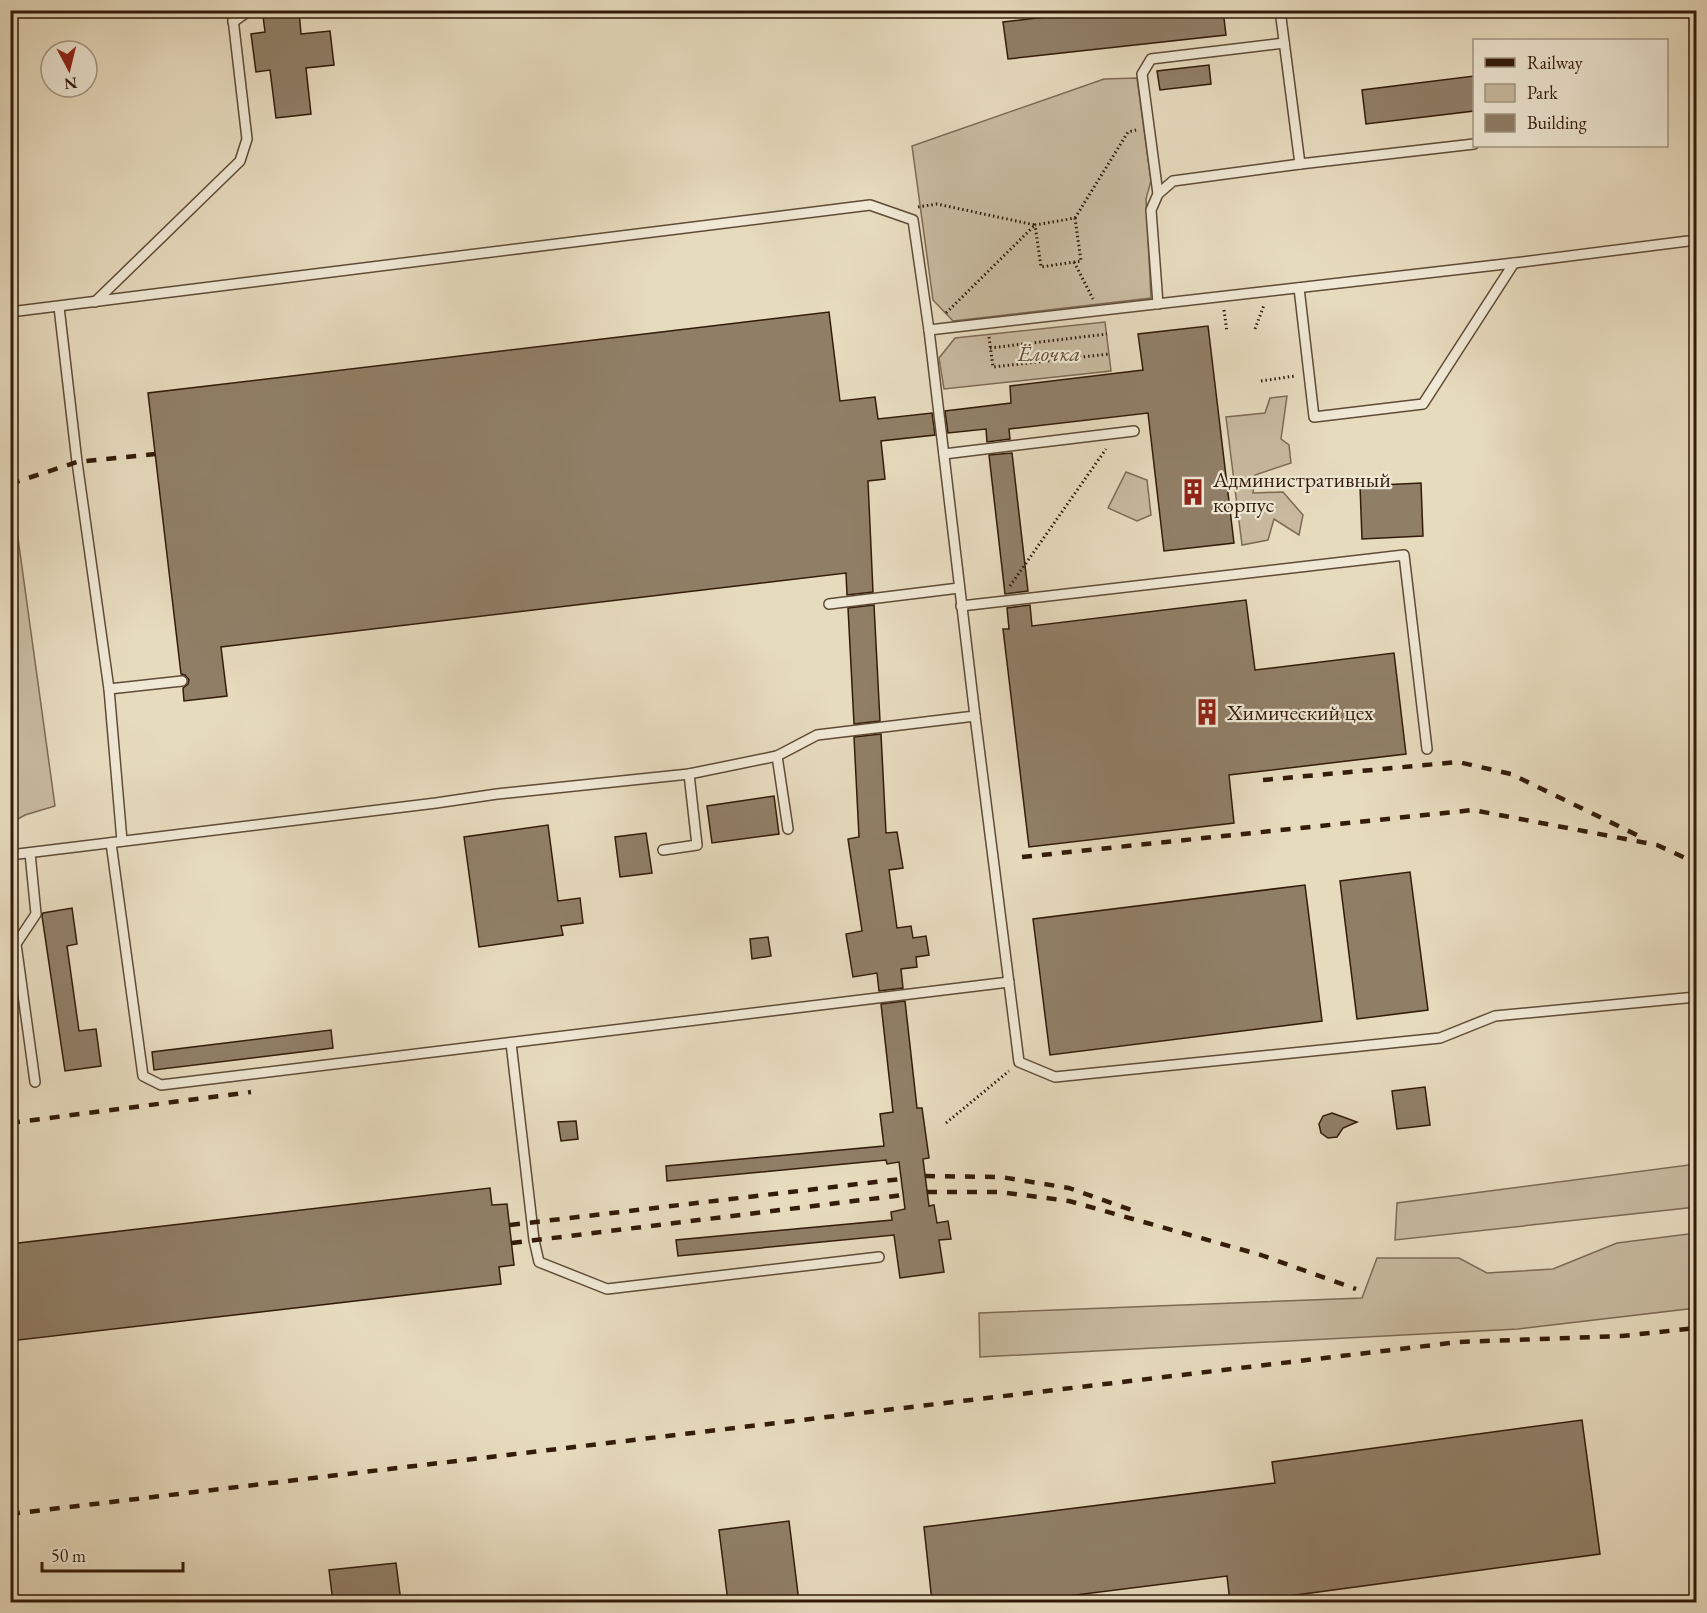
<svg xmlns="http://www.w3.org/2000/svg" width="1707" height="1613" font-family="'EB Garamond',serif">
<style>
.green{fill:#c8ba9f;stroke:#7d6a54;stroke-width:1.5}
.building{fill:#907f67;stroke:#321b09;stroke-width:1.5}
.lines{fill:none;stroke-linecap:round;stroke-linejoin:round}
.lane-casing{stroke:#5f4b36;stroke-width:12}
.path{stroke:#321b09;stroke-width:3;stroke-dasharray:1.5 3;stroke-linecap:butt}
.lane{stroke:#efe8d5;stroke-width:9}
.rail{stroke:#321b09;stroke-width:4.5;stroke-dasharray:10 10;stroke-linecap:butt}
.labels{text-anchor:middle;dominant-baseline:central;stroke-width:4.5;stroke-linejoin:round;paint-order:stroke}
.park-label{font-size:22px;font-style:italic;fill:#5f4b36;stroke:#efe8d5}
.poi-label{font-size:22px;fill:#321b09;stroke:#efe8d5;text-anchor:start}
</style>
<rect width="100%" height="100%" fill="#e7dbbe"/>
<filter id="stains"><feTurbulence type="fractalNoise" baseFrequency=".00333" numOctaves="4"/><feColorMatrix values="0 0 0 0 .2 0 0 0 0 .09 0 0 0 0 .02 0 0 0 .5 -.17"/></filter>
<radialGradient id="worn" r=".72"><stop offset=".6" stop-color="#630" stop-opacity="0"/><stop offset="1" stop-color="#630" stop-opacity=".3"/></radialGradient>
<!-- green -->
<g class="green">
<polygon points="1137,78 1151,181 1146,199 1151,298 953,321 933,300 912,146 1104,79"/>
<polygon points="1105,322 1111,371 944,389 939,358 955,338"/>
<polygon points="1287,396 1281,439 1289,445 1291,463 1255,475 1253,493 1283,492 1303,515 1299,535 1274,519 1268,540 1242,545 1226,417 1265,413 1270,398"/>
<polygon points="1126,472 1147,480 1151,515 1137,521 1108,508"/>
<polygon points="12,495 55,806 25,815 11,823 10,496"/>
<polygon points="1696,1164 1696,1207 1395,1240 1397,1203"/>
<polygon points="1696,1233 1696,1308 1518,1329 980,1357 979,1313 1362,1298 1377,1258 1459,1258 1487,1273 1553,1269 1617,1243"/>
</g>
<!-- building -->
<g class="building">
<polygon points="1105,10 1223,10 1226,35 1008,59 1003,22"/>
<polygon points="299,11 301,34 330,31 334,65 306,68 311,114 276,118 270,70 256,72 251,34 265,32 263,16"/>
<polygon points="1209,65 1211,84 1160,90 1157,71"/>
<polygon points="1474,76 1474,111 1366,124 1362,90"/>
<polygon points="829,312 840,401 875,397 878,419 932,413 935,435 881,441 885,479 868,481 873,592 847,595 846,573 221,647 227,696 184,701 183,688 188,684 189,680 185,675 181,674 148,393"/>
<polygon points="1208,326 1234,543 1164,551 1148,413 1009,429 1010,439 987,442 986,429 948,433 945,411 1011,403 1010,386 1143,370 1138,334"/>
<polygon points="1012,453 1028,591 1005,594 989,455"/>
<polygon points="1421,483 1423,536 1362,539 1360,486"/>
<polygon points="1246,600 1255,670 1394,653 1406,754 1229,775 1234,823 1029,847 1003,629 1009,629 1007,608 1030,605 1032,626"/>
<polygon points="874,605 880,721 854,724 848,608"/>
<polygon points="881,734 886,833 897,832 903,868 889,870 897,928 911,926 913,938 926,936 929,955 916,957 917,967 901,969 903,988 879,991 877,973 853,977 846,934 862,931 848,839 859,837 854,737"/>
<polygon points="774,796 779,834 712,843 707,806"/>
<polygon points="548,825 558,901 580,898 583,923 561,926 563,935 479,947 464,837"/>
<polygon points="646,833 652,873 620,877 615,837"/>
<polygon points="1410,872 1428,1010 1357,1019 1340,881"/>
<polygon points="1305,885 1322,1021 1050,1055 1033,919"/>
<polygon points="72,908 77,944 67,946 79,1031 96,1029 101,1066 65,1071 42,916 43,913"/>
<polygon points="768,937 771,956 752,959 750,939"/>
<polygon points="905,1001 917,1108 922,1108 929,1158 923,1159 929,1206 934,1205 937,1223 948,1221 951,1239 939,1240 944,1272 900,1278 894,1235 678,1256 676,1240 892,1220 891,1212 905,1209 899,1162 887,1164 886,1160 667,1181 666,1166 884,1146 880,1114 893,1112 881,1004"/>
<polygon points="331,1030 333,1048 154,1070 152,1052"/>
<polygon points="1425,1087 1430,1125 1397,1129 1392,1091"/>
<polygon points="1332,1113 1357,1122 1343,1128 1337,1137 1328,1138 1321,1133 1319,1124 1323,1116"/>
<polygon points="576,1121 578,1139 561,1141 558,1122"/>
<polygon points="490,1188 492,1205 507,1204 514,1265 499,1267 501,1284 10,1341 10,1244"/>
<polygon points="1582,1420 1600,1554 1289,1596 1290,1602 1230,1602 1227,1576 1020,1602 932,1602 924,1527 1275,1483 1272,1462"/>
<polygon points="789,1521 799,1602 728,1602 719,1530"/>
<polygon points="396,1563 401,1602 333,1602 329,1570"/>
</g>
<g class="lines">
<defs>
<g id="lane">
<polyline points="1280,10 1300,164"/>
<polyline points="233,22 250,10"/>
<polyline points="1158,194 1142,74 1151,59 1284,43"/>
<polyline points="1299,288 1314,417 1423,404 1514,263"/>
<polyline points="95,302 240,161 247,139 232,10"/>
<polyline points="1158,304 1151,210 1158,194 1173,181 1300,164 1474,144"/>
<polyline points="59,307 77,462 109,689 122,841"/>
<polyline points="10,312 870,205 913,220 929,330"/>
<polyline points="944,454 1134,431"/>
<polyline points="829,604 959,588"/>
<polyline points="961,606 1404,555 1427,749"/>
<polyline points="109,689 182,681"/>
<polyline points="975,716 1019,1062 1055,1077 1440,1038 1495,1016 1696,997"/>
<polyline points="777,756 788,829"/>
<polyline points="111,843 143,1076 161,1085 1009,982"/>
<polyline points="663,850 697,845 689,774"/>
<polyline points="30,853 36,914 16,944 35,1082"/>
<polyline points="10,855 436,803 497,794 689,774 777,756 817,735 975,716 929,330 1514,263 1696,240"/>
<polyline points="511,1043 534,1240 539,1262 607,1289 879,1257"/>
</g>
</defs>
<!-- lane casing -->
<use href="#lane" class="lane-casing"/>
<!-- path -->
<g class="path">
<polyline points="918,207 937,204 1035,225 945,314"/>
<polygon points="1075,218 1081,261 1041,267 1035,225"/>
<polyline points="1075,218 1128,132 1136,130"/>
<polyline points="1074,262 1093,299"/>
<polyline points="1224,310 1227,332"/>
<polyline points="1255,329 1264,305"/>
<polyline points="989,337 993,367 1109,354"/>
<polyline points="990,348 1107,334"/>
<polyline points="1261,381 1295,376"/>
<polyline points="1010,586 1106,449"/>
<polyline points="946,1123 1009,1071"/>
</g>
<!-- lane -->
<use href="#lane" class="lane"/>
<!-- rail -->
<g class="rail">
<polyline points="10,484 77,462 155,454"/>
<polyline points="1263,780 1458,762 1511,774 1641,837"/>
<polyline points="1022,857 1473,810 1657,845 1696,863"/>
<polyline points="10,1123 251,1092"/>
<polyline points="925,1176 1001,1177 1069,1188 1134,1211"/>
<polyline points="927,1192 1000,1192 1069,1201 1261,1255 1356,1289"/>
<polyline points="510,1225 901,1179"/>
<polyline points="512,1243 903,1195"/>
<polyline points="10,1514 1459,1342 1622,1336 1696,1328"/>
</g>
</g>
<!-- icons -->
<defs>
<symbol id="building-bare" viewBox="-9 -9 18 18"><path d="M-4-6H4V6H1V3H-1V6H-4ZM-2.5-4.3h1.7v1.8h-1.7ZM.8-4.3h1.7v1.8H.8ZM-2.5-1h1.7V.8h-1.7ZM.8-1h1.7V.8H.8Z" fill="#8f2418" stroke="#efe8d5" stroke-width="2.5" paint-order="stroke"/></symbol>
</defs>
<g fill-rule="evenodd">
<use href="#building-bare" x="1174" y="473" width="38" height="38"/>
<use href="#building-bare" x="1188" y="693" width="38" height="38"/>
</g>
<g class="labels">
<!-- park labels -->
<g class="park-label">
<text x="1049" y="353">Ёлочка</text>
</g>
<!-- poi labels -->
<g class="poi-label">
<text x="1213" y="479">Административный<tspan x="1213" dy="25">корпус</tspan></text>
<text x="1227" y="712">Химический цех</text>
</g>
</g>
<!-- margin -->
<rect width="1707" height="1613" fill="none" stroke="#e7dbbe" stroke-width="36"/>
<rect x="12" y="12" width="1683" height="1589" fill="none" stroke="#321b09" stroke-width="3"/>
<rect x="18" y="18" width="1671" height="1577" fill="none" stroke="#321b09" stroke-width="1.5"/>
<!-- legend -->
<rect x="1473" y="39" width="195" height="108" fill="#efe8d5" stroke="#a39683" stroke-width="1.5"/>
<rect x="1485" y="58" width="30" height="9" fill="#321b09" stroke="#a39683" stroke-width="1.5"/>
<text x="1527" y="69" font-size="18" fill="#321b09">Railway</text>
<rect x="1485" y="84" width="30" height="18" fill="#c8ba9f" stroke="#a39683" stroke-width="1.5"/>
<text x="1527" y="99" font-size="18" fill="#321b09">Park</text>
<rect x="1485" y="114" width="30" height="18" fill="#907f67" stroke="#a39683" stroke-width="1.5"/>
<text x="1527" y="129" font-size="18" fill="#321b09">Building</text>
<!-- north arrow -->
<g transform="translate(69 69) rotate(173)"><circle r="28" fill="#efe8d5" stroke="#a39683" stroke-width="1.5"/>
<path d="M0-4.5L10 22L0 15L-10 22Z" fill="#8f2418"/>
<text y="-9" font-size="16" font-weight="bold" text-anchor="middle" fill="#321b09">N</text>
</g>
<!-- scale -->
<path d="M42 1562v9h141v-9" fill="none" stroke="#321b09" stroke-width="3"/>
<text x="51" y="1562" font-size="18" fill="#321b09" stroke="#efe8d5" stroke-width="4.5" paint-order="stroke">50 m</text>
<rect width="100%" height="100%" filter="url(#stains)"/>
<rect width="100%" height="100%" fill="url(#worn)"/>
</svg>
